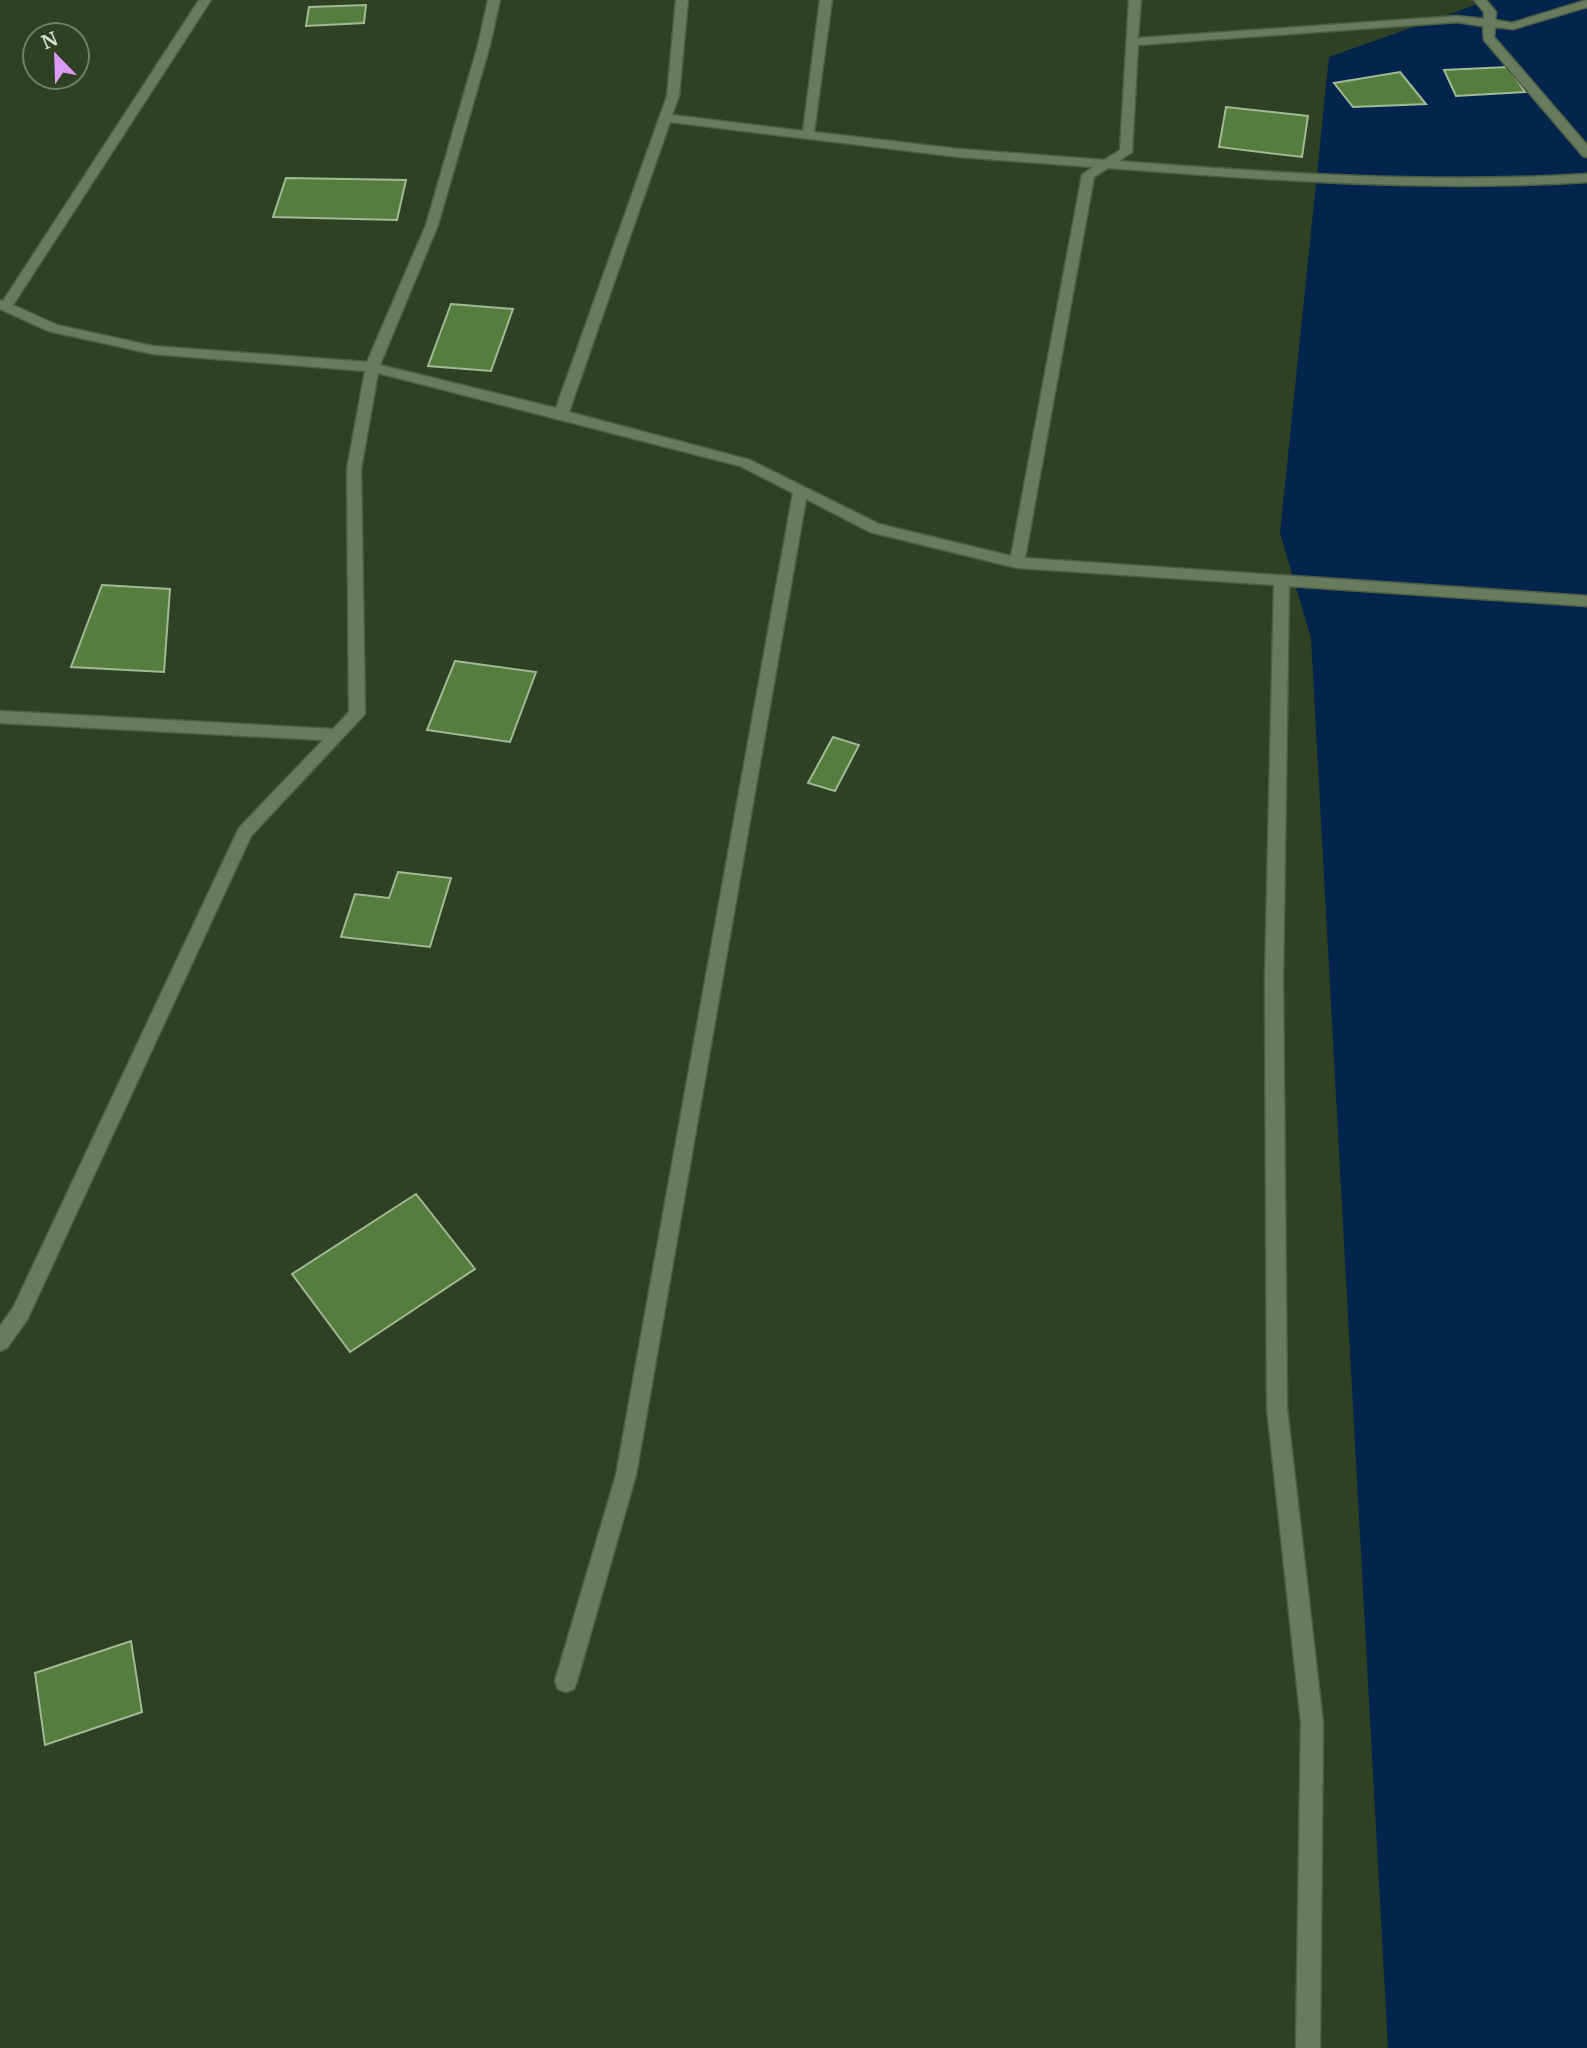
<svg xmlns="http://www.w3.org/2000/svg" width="1587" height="2048" font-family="Merriweather,serif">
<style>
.water{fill:#03244c}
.building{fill:#557e3e;stroke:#a2b996;stroke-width:2}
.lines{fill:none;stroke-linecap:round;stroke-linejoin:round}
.minor-casing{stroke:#4e5e45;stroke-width:3}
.minor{fill:#667c5c;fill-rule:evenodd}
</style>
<rect width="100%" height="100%" fill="#2e4123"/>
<!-- water -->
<polygon class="water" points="1489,0 1587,0 1587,2048 1388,2048 1311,638 1280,533 1329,57"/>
<!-- building -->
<g class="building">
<polygon points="366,5 364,23 306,26 309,7"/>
<polygon points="1508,67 1525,92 1456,96 1444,70"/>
<polygon points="1400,72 1426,104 1353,107 1334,83"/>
<polygon points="1226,107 1308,116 1302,157 1219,147"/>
<polygon points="286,178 406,180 397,220 273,217"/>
<polygon points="451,304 513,309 491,371 428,366"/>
<polygon points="102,585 170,589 164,672 71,667"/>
<polygon points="455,661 536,672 510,742 427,730"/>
<polygon points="833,737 859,745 835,791 808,783"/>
<polygon points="398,872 451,878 430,947 341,937 355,894 389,898"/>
<polygon points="416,1194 475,1269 350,1352 292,1274"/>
<polygon points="131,1641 142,1712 45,1745 35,1673"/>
</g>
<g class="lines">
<defs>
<path id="minor" d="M199,0H211L13,305L57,325L153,346L367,362L426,225L478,45L488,0H500L490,45L438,225L380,365L556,408L667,96L676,0H688L679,96L672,115L803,131L820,0H832L814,132L959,149L1104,160L1120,150L1129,0H1141L1138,38L1457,16L1484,19V12L1474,0H1486L1496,12L1495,20L1512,23L1587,0V7L1513,29L1495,27L1494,37L1587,145V157L1583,156L1484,40L1483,26L1457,22L1138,45L1132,152L1119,161C1275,173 1431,184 1587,174V182C1428,192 1267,180 1108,168L1094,177L1025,558L1587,596V606L1289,586L1283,979L1287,1408L1323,1723L1320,2048H1296L1301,1723L1267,1408L1265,979L1274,585L1017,568L870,532L806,499L636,1475L577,1681L574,1689L566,1692L558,1689L555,1681L616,1475L793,493L740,466L378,373L361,469L365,714L251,836L27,1320L7,1348L0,1351V1326L13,1308L239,828L323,740L0,723V711L333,729L349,712L347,469L365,371L153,354L48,331L0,309V300L3,301ZM670,122L959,157L1093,167L1082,175L1011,556L879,524L750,460L569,412Z"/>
</defs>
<!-- minor casing -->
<use href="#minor" class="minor-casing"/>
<!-- minor -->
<use href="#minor" class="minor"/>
</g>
<!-- north arrow -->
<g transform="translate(56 56) rotate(337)"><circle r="33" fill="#2e4123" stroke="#708167" stroke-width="2"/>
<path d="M0-5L12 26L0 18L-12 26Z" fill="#db9af6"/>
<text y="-10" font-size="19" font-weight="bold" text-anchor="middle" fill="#d4e0ce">N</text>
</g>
</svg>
